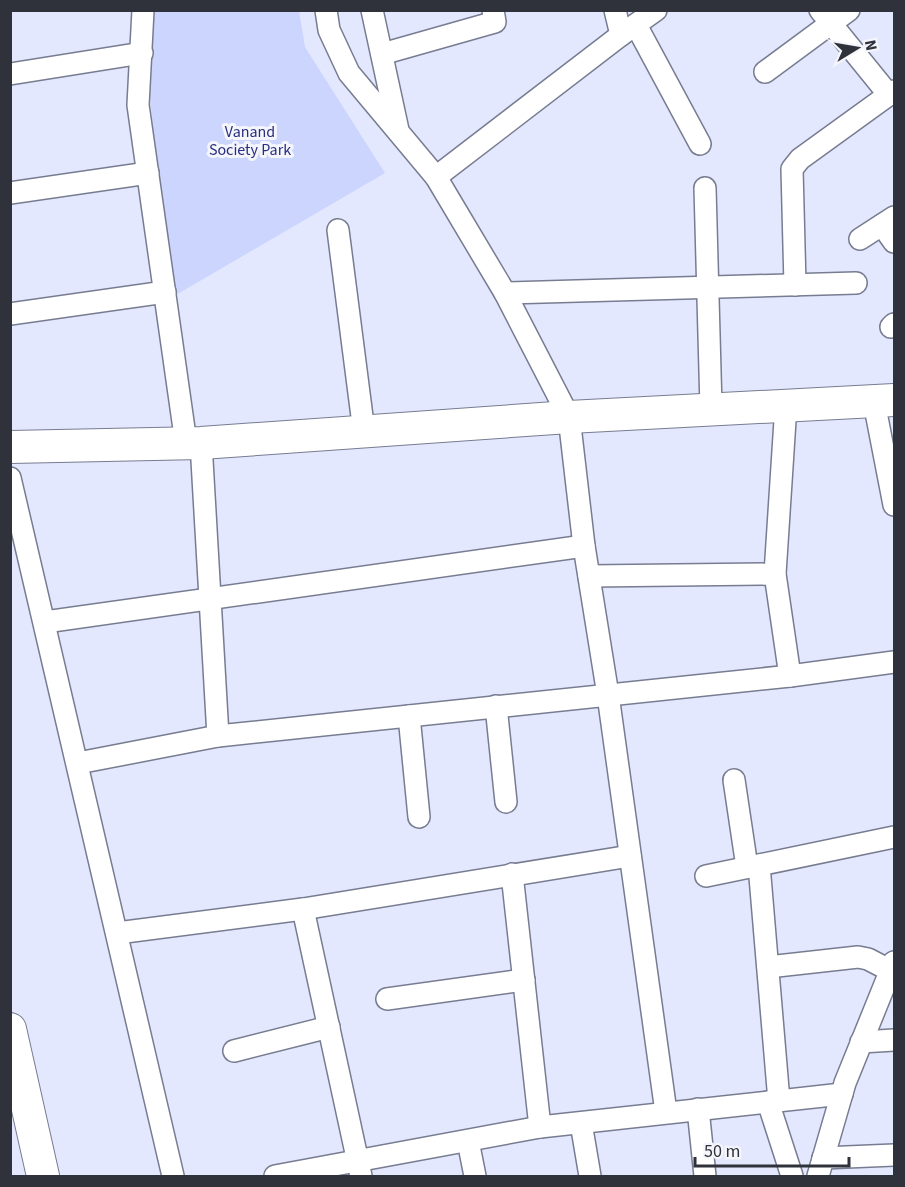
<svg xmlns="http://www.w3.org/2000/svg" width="905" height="1187" font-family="'Source Sans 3',sans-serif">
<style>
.green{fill:#cbd5fe}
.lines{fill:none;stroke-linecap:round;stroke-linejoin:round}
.street-casing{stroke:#777c90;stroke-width:24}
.secondary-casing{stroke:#777c90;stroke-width:34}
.street{stroke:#fff;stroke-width:21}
.secondary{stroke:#fff;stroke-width:32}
.labels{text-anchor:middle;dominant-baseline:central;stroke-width:6;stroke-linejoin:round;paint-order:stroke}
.park-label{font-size:16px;fill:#292e80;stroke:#f5f6fb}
</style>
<rect width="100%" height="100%" fill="#e3e8ff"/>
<!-- green -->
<polygon class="green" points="142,11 299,11 305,47 385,173 169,299"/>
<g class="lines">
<defs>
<g id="street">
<polyline points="143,10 138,105 186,443"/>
<polyline points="326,10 329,30 349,73 436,177 505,293 569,417 584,546 608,695 666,1112"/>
<polyline points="372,10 398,130"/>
<polyline points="615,10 621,35"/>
<polyline points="820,10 889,95"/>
<polyline points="636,25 700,144"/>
<polyline points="382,54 495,22 493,10"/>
<polyline points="765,72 849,10"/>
<polyline points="10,74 142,53"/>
<polyline points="436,177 621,35 656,10"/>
<polyline points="705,188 711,408"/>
<polyline points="10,193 148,173"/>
<polyline points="882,225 894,242"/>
<polyline points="338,230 364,432"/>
<polyline points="860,239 894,217"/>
<polyline points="795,285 792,169 800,159 894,91"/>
<polyline points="505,293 856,283"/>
<polyline points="10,314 165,292"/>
<polyline points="891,327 894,324"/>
<polyline points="874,402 894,505"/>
<polyline points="786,405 775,574 790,676"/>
<polyline points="201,443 218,736"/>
<polyline points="10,478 173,1176"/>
<polyline points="589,576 775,574"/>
<polyline points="45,622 584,546"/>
<polyline points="496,706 506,802"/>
<polyline points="409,716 419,817"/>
<polyline points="78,763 218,736 790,676 894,662"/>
<polyline points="734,780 747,867"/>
<polyline points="759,865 779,1101"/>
<polyline points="512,874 540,1127"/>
<polyline points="706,876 894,837"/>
<polyline points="303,909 361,1176"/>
<polyline points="117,933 303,909 630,856"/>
<polyline points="768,967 858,957 868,959 891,971"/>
<polyline points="387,999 524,980"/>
<polyline points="861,1042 894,1040"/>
<polyline points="234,1051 329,1027"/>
<polyline points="768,1102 792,1176"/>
<polyline points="698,1109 705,1176"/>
<polyline points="581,1123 590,1176"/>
<polyline points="468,1141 475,1176"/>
<polyline points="823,1158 894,1155"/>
<polyline points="275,1176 540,1127 842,1094"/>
<polyline points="818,1176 845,1083 894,962"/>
</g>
<g id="secondary">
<polyline points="10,447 201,443 569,417 894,400"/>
<polyline points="10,1029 43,1176"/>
</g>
</defs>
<!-- street casing -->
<use href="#street" class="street-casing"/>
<!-- secondary casing -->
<use href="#secondary" class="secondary-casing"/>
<!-- street -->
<use href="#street" class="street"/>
<!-- secondary -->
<use href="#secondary" class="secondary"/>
</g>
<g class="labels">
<!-- park labels -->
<g class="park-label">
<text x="250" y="132">Vanand<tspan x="250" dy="18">Society Park</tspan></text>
</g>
</g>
<!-- border -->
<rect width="905" height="1187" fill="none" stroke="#2f323a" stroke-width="24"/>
<!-- north arrow -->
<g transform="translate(857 48) rotate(79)" stroke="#f5f6fb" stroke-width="4.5" paint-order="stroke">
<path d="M0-4.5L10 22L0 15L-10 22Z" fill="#2f323a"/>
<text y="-9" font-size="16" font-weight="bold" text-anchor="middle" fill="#2f323a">N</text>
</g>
<!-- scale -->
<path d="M695 1157v9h154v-9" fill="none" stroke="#2f323a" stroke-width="3"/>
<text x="704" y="1157" font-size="18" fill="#2f323a" stroke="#f5f6fb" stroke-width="4.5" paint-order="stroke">50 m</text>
</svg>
